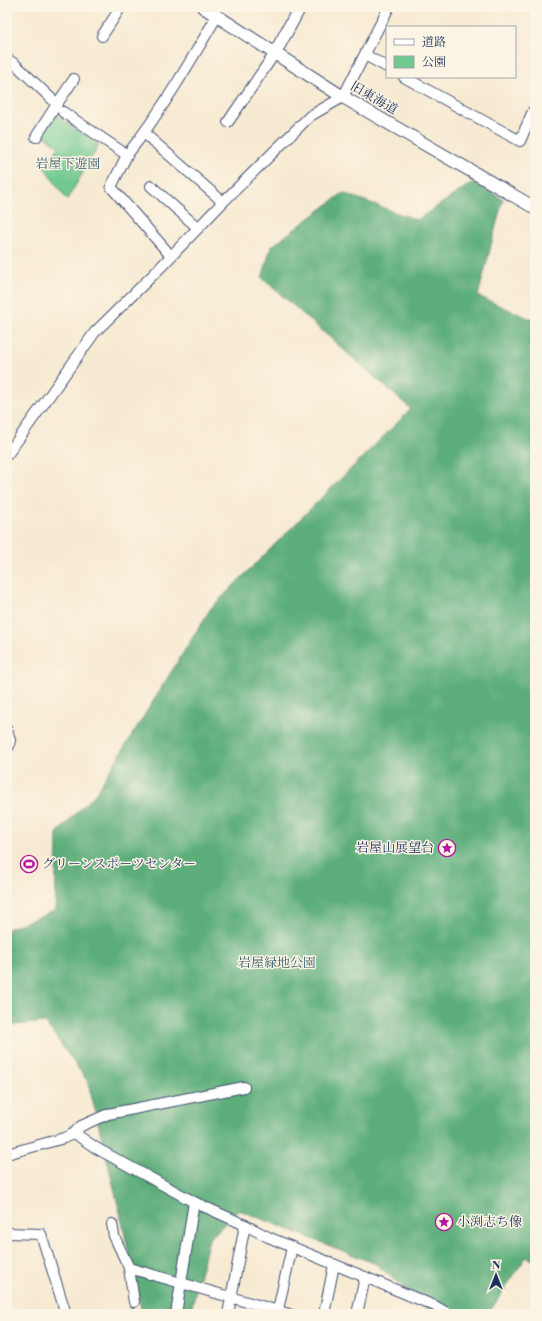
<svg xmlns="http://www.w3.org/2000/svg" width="542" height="1321" font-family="'Libre Bodoni','Noto Serif JP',serif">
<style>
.green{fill:#70c98f;stroke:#467c76}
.forest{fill:#5cad7a;stroke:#3c6e6c}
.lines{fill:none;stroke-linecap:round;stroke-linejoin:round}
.minor-casing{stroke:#3c4b6f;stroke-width:12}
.tertiary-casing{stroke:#3c4b6f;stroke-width:14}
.minor{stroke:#fff;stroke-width:10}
.tertiary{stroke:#fff;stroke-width:12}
.labels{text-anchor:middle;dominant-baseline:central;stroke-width:3;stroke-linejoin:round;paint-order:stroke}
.street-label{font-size:13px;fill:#1b2f5e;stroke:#fcf5e5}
.park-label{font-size:13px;fill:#355d6d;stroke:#fcf5e5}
.poi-label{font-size:13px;fill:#1b2f5e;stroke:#fcf5e5;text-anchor:start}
</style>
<rect width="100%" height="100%" fill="#fcf5e5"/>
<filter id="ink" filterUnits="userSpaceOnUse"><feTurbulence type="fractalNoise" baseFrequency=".025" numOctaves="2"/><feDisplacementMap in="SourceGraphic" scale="8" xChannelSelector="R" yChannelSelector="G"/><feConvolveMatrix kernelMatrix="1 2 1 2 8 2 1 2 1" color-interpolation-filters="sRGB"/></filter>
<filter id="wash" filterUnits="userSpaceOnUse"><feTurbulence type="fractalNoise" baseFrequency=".012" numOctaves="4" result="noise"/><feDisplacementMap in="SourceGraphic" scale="16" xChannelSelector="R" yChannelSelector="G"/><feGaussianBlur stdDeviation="0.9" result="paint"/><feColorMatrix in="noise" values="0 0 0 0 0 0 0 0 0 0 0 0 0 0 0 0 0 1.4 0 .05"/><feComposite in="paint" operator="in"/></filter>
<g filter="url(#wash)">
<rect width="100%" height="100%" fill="#f7ead2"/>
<!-- green -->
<polygon class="green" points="54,114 99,145 67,200 44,167 59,147 41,134"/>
<!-- forest -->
<polygon class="forest" points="473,182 503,199 478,296 535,321 535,1261 526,1257 488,1314 433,1314 376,1264 239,1210 209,1239 190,1314 142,1314 121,1217 88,1082 45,1022 7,1026 7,929 55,911 57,833 96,793 211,608 411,409 262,278 271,247 343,193 417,220"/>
</g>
<g filter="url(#ink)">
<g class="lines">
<defs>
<g id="minor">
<polyline points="102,36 121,7"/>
<polyline points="365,55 387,67"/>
<polyline points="7,59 16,65 57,104 74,79"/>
<polyline points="404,77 520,141 533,111 535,112"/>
<path d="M63,112L127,155C161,112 189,64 217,16"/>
<polyline points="228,122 275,53"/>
<polyline points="144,133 223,202"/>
<polyline points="36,137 57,104"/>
<polyline points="127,155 111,187 171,256"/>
<polyline points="151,186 198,228"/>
<polyline points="7,455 95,332 155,273 223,202 310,116 343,97 389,7"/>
<polyline points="7,730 10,740 9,746"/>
<polyline points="244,1087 108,1114 81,1126 74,1133 96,1148 194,1202 245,1225 268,1237 435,1306 449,1314"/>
<polyline points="7,1154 64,1138 74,1133"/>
<polyline points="112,1224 114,1236 129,1268 134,1302"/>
<polyline points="7,1233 41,1234 66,1314"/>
<polyline points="129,1268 289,1314"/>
<polyline points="176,1314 194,1202"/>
<polyline points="228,1314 245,1225"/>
<polyline points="277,1314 292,1247"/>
<polyline points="324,1314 334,1265"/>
<polyline points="357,1314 365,1277"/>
</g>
<g id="tertiary">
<polyline points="203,7 343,97 535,208"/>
<polyline points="275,53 300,7"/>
</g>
</defs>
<!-- minor casing -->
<use href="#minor" class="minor-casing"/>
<!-- tertiary casing -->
<use href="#tertiary" class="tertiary-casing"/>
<!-- minor -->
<use href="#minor" class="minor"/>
<!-- tertiary -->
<use href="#tertiary" class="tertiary"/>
</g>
</g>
<!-- icons -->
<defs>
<symbol id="sight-ring" viewBox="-11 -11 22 22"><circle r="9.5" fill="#fcf5e5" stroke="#b5179e" stroke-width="1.5"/><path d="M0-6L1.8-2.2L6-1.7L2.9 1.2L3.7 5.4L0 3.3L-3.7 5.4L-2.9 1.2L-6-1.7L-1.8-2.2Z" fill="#b5179e"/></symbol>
<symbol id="stadium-ring" viewBox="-11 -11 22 22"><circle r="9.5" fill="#fcf5e5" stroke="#b5179e" stroke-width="1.5"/><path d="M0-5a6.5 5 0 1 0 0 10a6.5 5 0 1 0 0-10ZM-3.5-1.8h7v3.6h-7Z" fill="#b5179e"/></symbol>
</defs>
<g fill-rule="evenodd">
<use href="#sight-ring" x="437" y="838" width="20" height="20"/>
<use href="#stadium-ring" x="19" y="854" width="20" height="20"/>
<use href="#sight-ring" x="434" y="1212" width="20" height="20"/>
</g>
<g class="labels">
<!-- street labels -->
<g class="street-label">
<text transform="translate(374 98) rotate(30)">旧東海道</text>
</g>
<!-- park labels -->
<g class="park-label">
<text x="68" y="164">岩屋下遊園</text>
<text x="277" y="963">岩屋緑地公園</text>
</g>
<!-- poi labels -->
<g class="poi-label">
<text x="434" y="848" text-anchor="end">岩屋山展望台</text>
<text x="42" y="864">グリーンスポーツセンター</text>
<text x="457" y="1222">小渕志ち像</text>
</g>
</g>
<!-- margin -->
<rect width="542" height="1321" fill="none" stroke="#fcf5e5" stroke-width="24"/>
<!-- legend -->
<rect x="386" y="26" width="130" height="52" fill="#fcf5e5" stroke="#a2a6af"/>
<rect x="394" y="39" width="20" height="6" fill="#ffffff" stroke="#a2a6af"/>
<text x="422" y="46" font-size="12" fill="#1b2f5e">道路</text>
<rect x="394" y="56" width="20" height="12" fill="#70c98f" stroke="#a2a6af"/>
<text x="422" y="66" font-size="12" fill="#1b2f5e">公園</text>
<!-- north arrow -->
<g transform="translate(496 1275)" stroke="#fcf5e5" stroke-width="3" paint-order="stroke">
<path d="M0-3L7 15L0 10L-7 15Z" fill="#1b2f5e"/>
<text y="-6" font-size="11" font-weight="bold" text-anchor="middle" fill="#1b2f5e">N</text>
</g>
</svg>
